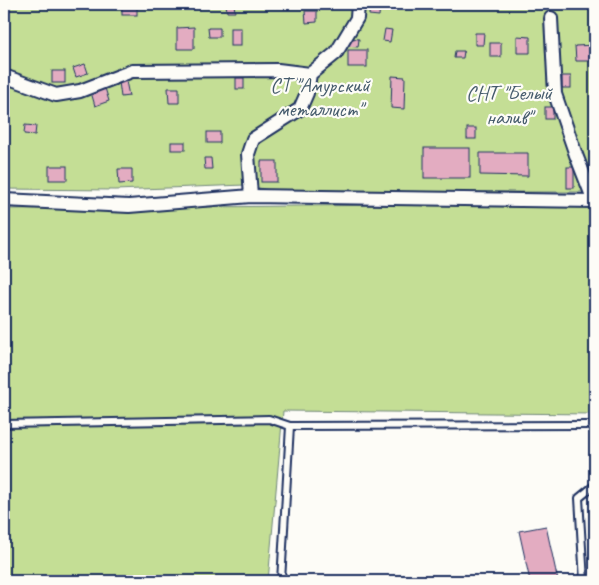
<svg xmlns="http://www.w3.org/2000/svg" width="599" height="585" font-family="Caveat,sans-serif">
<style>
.green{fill:#c4de95;stroke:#70867a}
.building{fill:#e3acc1;stroke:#1b2f5e}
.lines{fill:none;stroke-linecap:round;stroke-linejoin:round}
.lane-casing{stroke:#1b2f5e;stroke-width:10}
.street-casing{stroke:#1b2f5e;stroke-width:16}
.lane{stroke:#fdfcf7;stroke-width:6}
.street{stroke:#fdfcf7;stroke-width:12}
.labels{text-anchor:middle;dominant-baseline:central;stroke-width:4.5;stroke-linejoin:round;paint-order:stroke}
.park-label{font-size:21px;fill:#455b6c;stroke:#fdfcf7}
</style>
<rect width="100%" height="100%" fill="#fdfcf7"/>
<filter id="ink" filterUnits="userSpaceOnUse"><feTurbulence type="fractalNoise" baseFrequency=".02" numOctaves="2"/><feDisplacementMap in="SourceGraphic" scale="10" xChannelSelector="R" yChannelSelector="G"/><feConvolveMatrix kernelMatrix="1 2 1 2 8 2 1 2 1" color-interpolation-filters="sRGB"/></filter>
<g filter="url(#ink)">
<!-- green -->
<g class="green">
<polygon points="4,4 595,4 595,192 279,192 245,185 115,190 4,189"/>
<polygon points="595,203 595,414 283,411 268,581 4,581 4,209"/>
</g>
<!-- building -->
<g class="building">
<rect x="122" y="4" width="15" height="11"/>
<polygon points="226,4 234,4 235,12 227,12"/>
<polygon points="370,4 380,4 379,16 369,15"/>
<polygon points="305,11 317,11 317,22 306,23"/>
<polygon points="194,27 194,49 177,49 177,28"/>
<polygon points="208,28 220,28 220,37 209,37"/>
<rect x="230" y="28" width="11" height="18"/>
<polygon points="385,29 392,30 390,42 383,41"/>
<polygon points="475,33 484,33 483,45 475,45"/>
<polygon points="517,36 530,37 530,53 517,53"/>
<polygon points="346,38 359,39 358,47 345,46"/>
<rect x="490" y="43" width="11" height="14"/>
<polygon points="595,45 595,61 576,61 575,46"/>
<rect x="348" y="50" width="19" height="17"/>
<polygon points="455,51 464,51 463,58 454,58"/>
<polygon points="85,64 88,73 76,77 73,68"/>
<rect x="52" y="71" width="13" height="12"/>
<polygon points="392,76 405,77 404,109 391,108"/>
<rect x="562" y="76" width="9" height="12"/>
<rect x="236" y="78" width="8" height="11"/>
<polygon points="126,81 129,96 121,97 119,82"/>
<polygon points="105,88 109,101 95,106 91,92"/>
<polygon points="168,88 179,88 179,103 169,103"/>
<rect x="545" y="107" width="8" height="12"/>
<polygon points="25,125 36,126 35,135 24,134"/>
<rect x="467" y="128" width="9" height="11"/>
<rect x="207" y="132" width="13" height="11"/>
<rect x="171" y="142" width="14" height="8"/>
<rect x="424" y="148" width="46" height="30"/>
<polygon points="480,153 528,153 528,176 480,175"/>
<polygon points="204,158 211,158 212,169 205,169"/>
<rect x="261" y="161" width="16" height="21"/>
<rect x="49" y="166" width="18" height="14"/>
<rect x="567" y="167" width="7" height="21"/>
<polygon points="118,169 132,169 132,183 119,184"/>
<polygon points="546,526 558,581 530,581 519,531"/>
</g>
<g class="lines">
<defs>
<g id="lane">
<polyline points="4,424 269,419 290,426"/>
<polyline points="281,581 290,426 595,425"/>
<polyline points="584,581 579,498 595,485"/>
</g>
<g id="street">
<polyline points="551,18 555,94 576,155 594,201"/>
<polyline points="4,76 56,95 80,91 132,71 278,70 310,74"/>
<polyline points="251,196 248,154 253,139 300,109 307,93 310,74 336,53 357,18 358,4"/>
<polyline points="4,200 129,206 251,196 595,201"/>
</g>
</defs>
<!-- lane casing -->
<use href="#lane" class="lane-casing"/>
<!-- street casing -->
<use href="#street" class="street-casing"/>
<!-- lane -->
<use href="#lane" class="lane"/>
<!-- street -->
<use href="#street" class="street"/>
</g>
</g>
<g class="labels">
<!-- park labels -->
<g class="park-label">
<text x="320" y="85">СТ "Амурский<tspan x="320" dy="24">металлист"</tspan></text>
<text x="509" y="93">СНТ "Белый<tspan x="509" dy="24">налив"</tspan></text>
</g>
</g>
<!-- margin -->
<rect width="599" height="585" fill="none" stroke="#fdfcf7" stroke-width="20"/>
<rect x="10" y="10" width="579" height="565" fill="none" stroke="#1b2f5e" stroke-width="2" filter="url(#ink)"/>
</svg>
